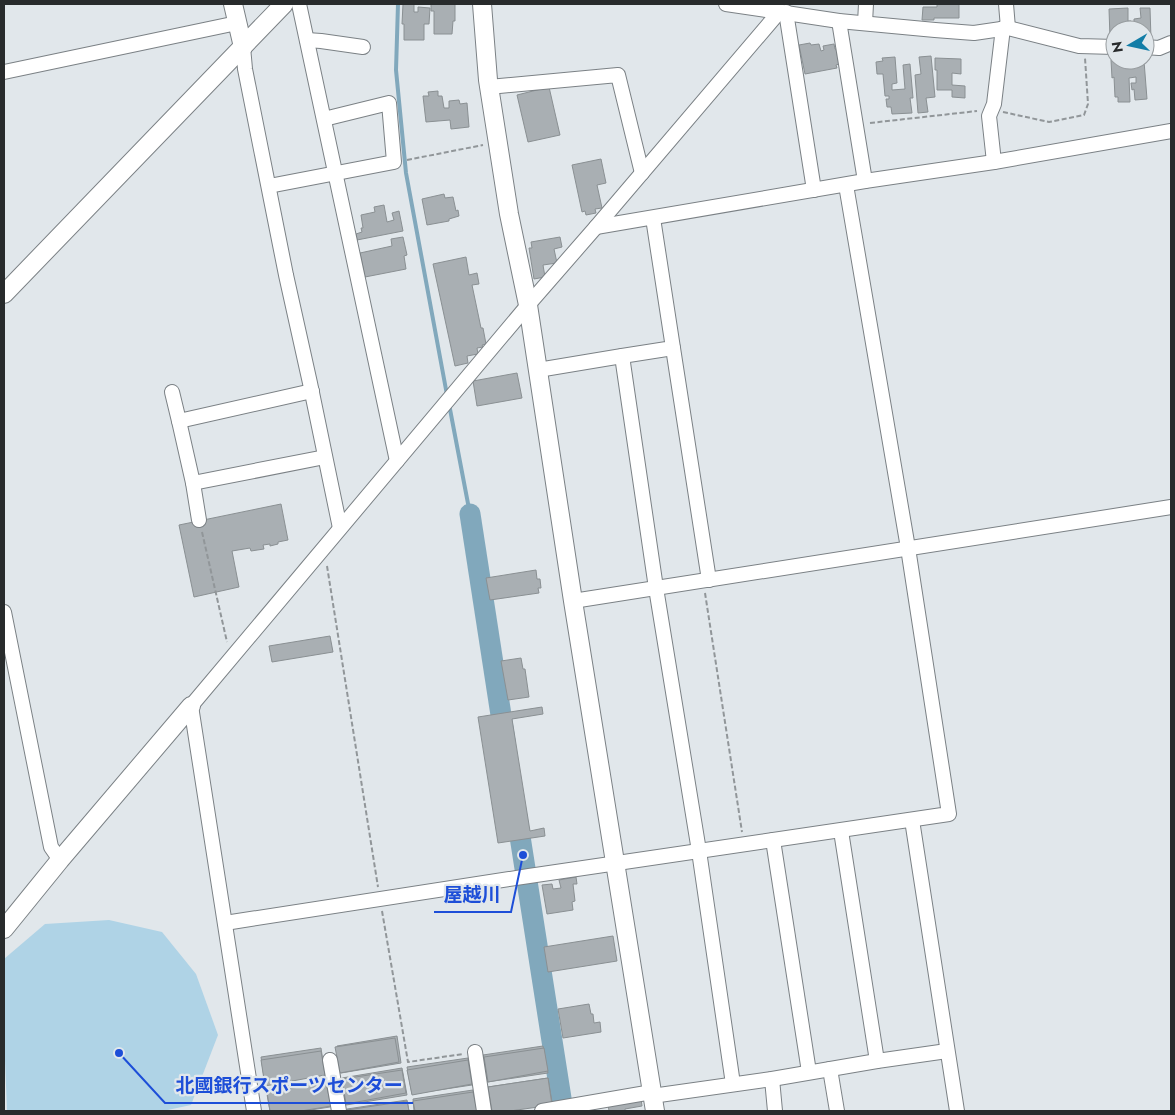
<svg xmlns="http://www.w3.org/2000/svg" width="1175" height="1115" font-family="Jost,'Noto Sans JP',sans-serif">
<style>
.green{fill:#afd3e6}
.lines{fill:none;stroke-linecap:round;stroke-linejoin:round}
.stream{stroke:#81a8bc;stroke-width:4}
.river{stroke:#81a8bc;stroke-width:21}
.building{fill:#a9afb3;stroke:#8a9093}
.minor-casing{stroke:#7b8185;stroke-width:16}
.tertiary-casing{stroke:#7b8185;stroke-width:20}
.path{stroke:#919699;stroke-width:2;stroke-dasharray:5 2.5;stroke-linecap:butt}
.minor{stroke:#fff;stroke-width:14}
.tertiary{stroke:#fff;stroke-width:18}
.leader{fill:none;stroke:#1d4ed8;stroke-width:2}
.callout-dot{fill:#1d4ed8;stroke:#e1e7eb;stroke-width:2}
.callout-label{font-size:19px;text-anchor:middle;font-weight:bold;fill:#1d4ed8;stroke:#e1e7eb;stroke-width:4.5;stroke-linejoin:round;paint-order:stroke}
</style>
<rect width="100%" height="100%" fill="#e1e7eb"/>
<!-- green -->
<polygon class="green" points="109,920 162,932 196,974 218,1035 191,1105 163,1111 7,1111 4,1035 4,959 45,924"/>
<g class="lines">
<!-- stream -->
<g class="stream">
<polyline points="398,4 396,70 406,173 447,395"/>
<polyline points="449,404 470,514"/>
</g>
<!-- river -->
<g class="river">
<polyline points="470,514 505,741"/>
<polyline points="516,811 563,1111"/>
</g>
</g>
<!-- building -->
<g class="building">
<polygon points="403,4 414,4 414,12 418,12 418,7 430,8 429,24 424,24 424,40 404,40 404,24 402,24"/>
<polygon points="431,4 455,4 455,21 453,21 452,34 434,34 434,11 431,11"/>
<polygon points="937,4 959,4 959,18 934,18 934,20 922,20 923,7 937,7"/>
<polygon points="1128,8 1128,21 1131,21 1132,28 1134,28 1134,19 1141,18 1140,8 1150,8 1151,39 1145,39 1145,30 1115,30 1115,38 1110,38 1109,9"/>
<polygon points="810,43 811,45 819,44 821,51 824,50 823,46 834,44 835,49 836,49 839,64 836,65 837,68 805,74 799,45"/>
<polygon points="931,56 935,97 926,98 928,112 918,113 915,75 921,74 919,57"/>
<polygon points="895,57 897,83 892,84 892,90 905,89 903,65 910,64 913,98 910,98 912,113 892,114 891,107 887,107 886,99 889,99 889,96 885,96 883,74 877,74 876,62 883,61 882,58"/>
<polygon points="935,58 961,59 961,74 952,73 952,85 965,86 965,98 952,97 952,90 937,90 937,70 935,70"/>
<polygon points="1115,59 1123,60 1123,62 1144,61 1147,99 1135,100 1134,89 1132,90 1131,83 1136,83 1136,77 1129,78 1130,102 1118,102 1118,97 1115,97 1114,77 1112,78 1111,60"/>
<polygon points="549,87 560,135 528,142 517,95"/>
<polygon points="438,91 438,96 442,96 444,108 449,108 449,101 459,100 460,104 467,103 469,127 451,129 450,120 426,122 423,96 429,96 428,92"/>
<polygon points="601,159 606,183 597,185 602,208 595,209 596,213 586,215 585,211 582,212 572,165"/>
<polygon points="444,194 445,198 453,197 456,211 458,210 459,216 449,219 449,221 427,225 422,199"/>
<polygon points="384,205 387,222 394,220 392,213 399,211 403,231 357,240 356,234 362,232 361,228 363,228 361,215 375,212 374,207"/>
<polygon points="403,237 407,255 404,256 406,269 365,277 360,253 392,246 391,239"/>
<polygon points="560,237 562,247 554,249 557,263 543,265 545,277 534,279 529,248 532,248 531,242"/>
<polygon points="466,257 469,275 477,273 479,284 472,285 481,328 483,328 486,344 482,345 483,347 477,348 478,354 467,356 468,363 455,366 433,264"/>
<polygon points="517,373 522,398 477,406 473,381"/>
<polygon points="281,504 288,540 278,542 278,544 270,546 270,544 263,545 264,549 251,551 250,548 232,551 239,587 194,597 179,525"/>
<polygon points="536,570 537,579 540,579 541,588 538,588 539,593 490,600 486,578"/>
<polygon points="330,636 333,652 272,662 269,646"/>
<polygon points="521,658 523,669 525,669 529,697 508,700 501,661"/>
<polygon points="542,707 543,714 512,719 530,831 544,828 545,836 498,843 478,717"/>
<polygon points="576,877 577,884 573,884 575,901 572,902 573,910 547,914 542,885 552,884 553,889 561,888 559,880"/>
<polygon points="613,936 617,961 548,972 544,947"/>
<polygon points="589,1004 591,1014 593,1014 594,1023 600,1022 601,1032 563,1038 558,1009"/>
<polygon points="397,1036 401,1063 341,1073 337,1046"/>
<polygon points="395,1038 399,1062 340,1073 335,1047"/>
<polygon points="543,1046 548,1073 487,1082 483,1055"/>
<polygon points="321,1048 325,1075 265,1084 261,1057"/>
<polygon points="544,1048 548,1071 488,1082 484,1057"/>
<polygon points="321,1051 325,1075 265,1086 261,1060"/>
<polygon points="468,1058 472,1085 412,1094 407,1067"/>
<polygon points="468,1060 472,1084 412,1095 407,1070"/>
<polygon points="402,1068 407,1095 346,1105 342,1078"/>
<polygon points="402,1070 406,1093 346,1104 342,1079"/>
<polygon points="548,1078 552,1102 501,1111 493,1111 488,1087"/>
<polygon points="548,1078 552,1105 510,1111 492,1111 488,1087"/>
<polygon points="326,1080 330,1107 304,1111 270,1111 266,1089"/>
<polygon points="326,1083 331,1106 301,1111 270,1111 267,1092"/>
<polygon points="473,1090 476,1111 414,1111 413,1099"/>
<polygon points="473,1092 477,1111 415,1111 413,1101"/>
<polygon points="641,1099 642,1106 625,1109 625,1111 609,1111 608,1104"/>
<polygon points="407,1100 409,1111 347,1111 347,1109"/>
<polygon points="407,1101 409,1111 347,1111 347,1110"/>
</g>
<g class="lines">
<defs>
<g id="minor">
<polyline points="299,4 397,461"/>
<polyline points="726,4 839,21 935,30 974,33 1008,28 1079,46 1115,47"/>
<polyline points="1006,4 1008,28"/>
<polyline points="786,12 814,190"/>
<polyline points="839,21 865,181"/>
<polyline points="865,23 866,4"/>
<polyline points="307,40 321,41 363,47"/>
<polyline points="243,47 245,69 286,275 310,383 340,528"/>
<polyline points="1145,47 1159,48 1171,43"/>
<polyline points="4,72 237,23"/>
<polyline points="489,87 618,75 642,173"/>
<polyline points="994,162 989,116 994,104 1003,28"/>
<polyline points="269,186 394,162 389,103 324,119"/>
<polyline points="653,218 673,348 622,356 656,588 699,851 733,1084"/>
<polyline points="596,227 865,181 994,162 1171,131"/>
<polyline points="673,348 709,580"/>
<polyline points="538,370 622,356"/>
<polyline points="312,391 179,421 193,483 325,457"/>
<polyline points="172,392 179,421"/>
<polyline points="193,483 199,520"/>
<polyline points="573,601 1171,507"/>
<polyline points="4,612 51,847 60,860"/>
<polyline points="912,820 957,1111"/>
<polyline points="841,831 877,1061"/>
<polyline points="773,840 809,1072"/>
<polyline points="225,923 529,876 949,814 908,548 846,185"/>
<polyline points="475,1052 484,1111"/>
<polyline points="330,1060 339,1111"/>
<polyline points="830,1069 837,1111"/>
<polyline points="772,1079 775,1111"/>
<polyline points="652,1096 772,1079 877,1061 947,1051"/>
<polyline points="254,1111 191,706 528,305 596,227 780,11"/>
<polyline points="542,1111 652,1092"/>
</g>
<g id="tertiary">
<polyline points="233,4 243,47"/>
<polyline points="482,4 488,80 509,214 528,305 573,601 655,1111"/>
<polyline points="4,294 284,4"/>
<polyline points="4,929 60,860 191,706"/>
</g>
</defs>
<!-- minor casing -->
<use href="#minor" class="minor-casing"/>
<!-- tertiary casing -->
<use href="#tertiary" class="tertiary-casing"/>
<!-- path -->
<g class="path">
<polyline points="1003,112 1049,122 1084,115 1088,104 1085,58"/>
<polyline points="870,123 977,111"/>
<polyline points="407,160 483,145"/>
<polyline points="202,532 227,642"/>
<polyline points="327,566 378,887"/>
<polyline points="705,593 742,832"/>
<polyline points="382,911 408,1062 463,1054"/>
</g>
<!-- minor -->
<use href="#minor" class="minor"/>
<!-- tertiary -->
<use href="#tertiary" class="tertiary"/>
</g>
<!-- callouts -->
<path class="leader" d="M523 855L511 912H434M119 1053L165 1103H413"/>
<g class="callout-dot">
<circle cx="523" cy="855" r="5"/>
<circle cx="119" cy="1053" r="5"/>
</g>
<g class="callout-label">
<text x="472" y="901">屋越川</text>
<text x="289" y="1092">北國銀行スポーツセンター</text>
</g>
<!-- border -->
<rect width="1175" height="1115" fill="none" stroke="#282b2c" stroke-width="10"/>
<!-- north arrow -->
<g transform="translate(1130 45) rotate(261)"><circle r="24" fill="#e1e7eb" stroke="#979c9f"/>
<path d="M0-4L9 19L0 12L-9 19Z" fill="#127da7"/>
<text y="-8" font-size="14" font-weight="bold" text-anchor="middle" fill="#282b2c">N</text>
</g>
</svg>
